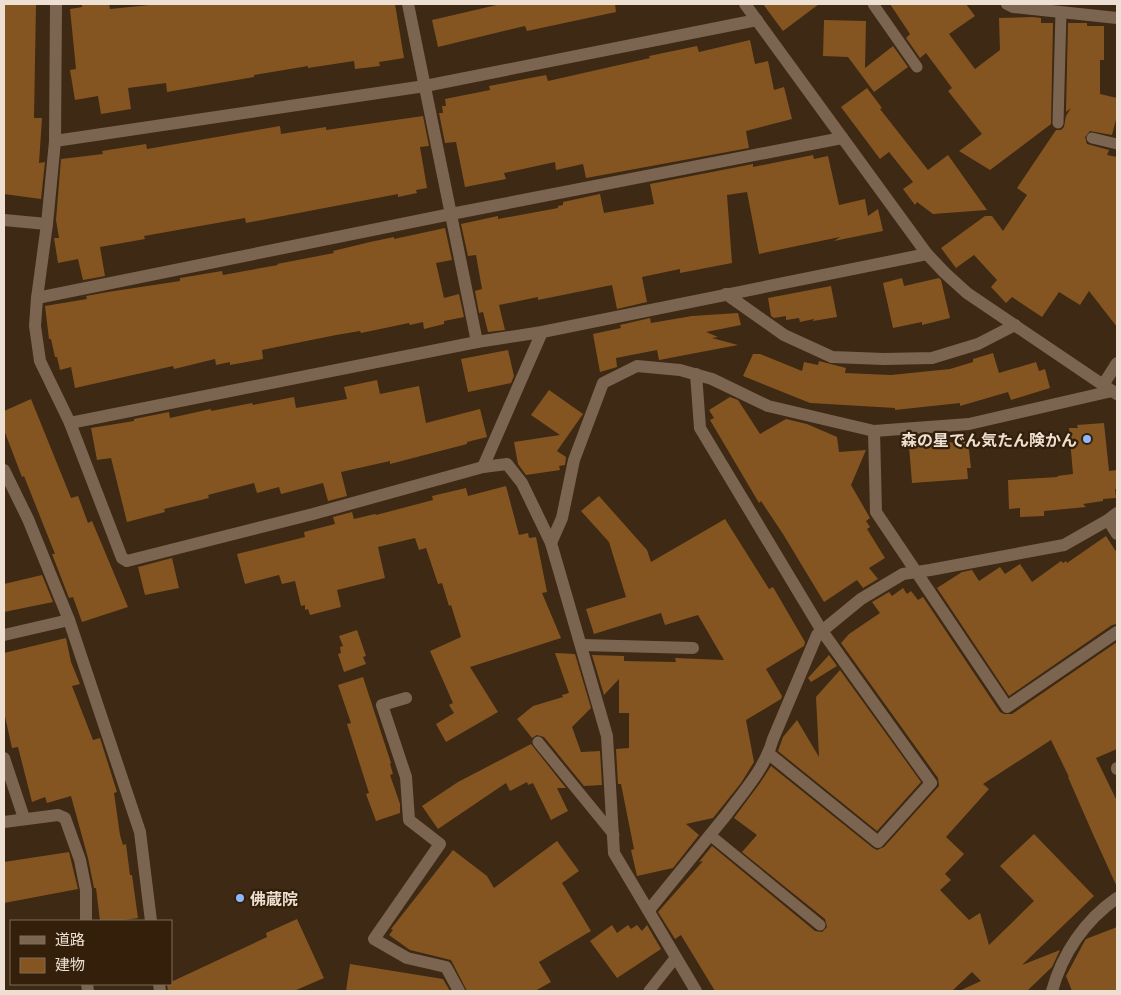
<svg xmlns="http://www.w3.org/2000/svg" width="1121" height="995" font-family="Georgia,'Noto Sans JP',serif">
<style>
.building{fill:#845521}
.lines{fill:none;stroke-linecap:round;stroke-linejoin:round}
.service{stroke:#7b6551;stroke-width:11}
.minor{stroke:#7b6551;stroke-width:12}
.tertiary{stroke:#7b6551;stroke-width:12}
.poi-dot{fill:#8db9fc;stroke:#331f0a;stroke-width:2}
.labels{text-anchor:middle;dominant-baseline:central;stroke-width:4.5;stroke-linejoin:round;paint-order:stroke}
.poi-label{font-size:16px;font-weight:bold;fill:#ede0d3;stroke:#331f0a;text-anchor:end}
</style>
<rect width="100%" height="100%" fill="#3d2914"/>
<!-- building -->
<g class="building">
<polygon points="4,4 36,4 34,118 42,118 39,163 45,162 41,199 4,194"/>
<polygon points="82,4 109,4 110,9 159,4 395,4 404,58 379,62 380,66 355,69 354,61 308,68 308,66 254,75 254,77 167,92 166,83 128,88 131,109 101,114 98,96 75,100 70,70 76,69 70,9 82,7"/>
<polygon points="501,4 615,4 616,12 527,31 525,26 438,47 432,20"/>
<polygon points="763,4 819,4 783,31"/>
<polygon points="890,4 966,4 975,16 949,34 975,69 1000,50 999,18 1033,17 1041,18 1041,23 1053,23 1051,124 990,170 959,151 982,134 948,91 952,88 926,53 920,58 906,38 910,34"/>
<polygon points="824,20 866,21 865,68 893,46 908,67 874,92 848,57 823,56"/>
<polygon points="1068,23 1087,23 1087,26 1104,26 1104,60 1100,60 1100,94 1117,98 1117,116 1112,135 1090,131 1085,137 1087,144 1109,150 1107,155 1117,157 1117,327 1089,291 1080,305 1059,292 1042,317 1012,297 1006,303 991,287 997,280 974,255 956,268 941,248 985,216 992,216 1003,231 1027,195 1017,188 1056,130 1061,130 1064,127 1066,116 1071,108 1066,112"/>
<polygon points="750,40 755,64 768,61 774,90 784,87 792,119 746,131 749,148 586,178 583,164 556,170 555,162 504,173 506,179 465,187 456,142 445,143 439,113 443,113 442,106 446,106 445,99 490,90 489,86 546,75 548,81 650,58 649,56 697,46 699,52"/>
<polygon points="867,88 882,108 880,109 928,170 948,155 987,210 933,214 917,202 915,205 903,189 913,182 889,152 880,159 841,107"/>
<polygon points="423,116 429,146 420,147 427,188 416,190 417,193 398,197 398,194 246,223 245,218 144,236 145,239 100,247 105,276 83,280 78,259 58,263 54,238 59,238 56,220 61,159 103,154 102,151 146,144 147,149 280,126 281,134 326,127 326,130"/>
<polygon points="813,155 814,159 828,156 839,205 865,199 868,216 878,209 883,231 834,241 840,237 759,254 747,192 727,195 732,263 680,273 680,269 642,277 647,302 617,309 612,285 538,300 538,297 499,305 505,330 488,332 483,312 479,313 475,291 482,289 476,255 468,256 461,224 498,216 498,219 558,208 558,206 563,205 563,202 600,194 604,213 654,204 650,184 753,164 753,167"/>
<polygon points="445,228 452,260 436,263 444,298 459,294 464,317 444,321 444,324 424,329 423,322 410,325 409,323 361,333 360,331 336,335 262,350 263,359 230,365 230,362 216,365 215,359 174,369 173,366 75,388 71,367 60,370 57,357 55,357 51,339 49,339 45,306 87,299 86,296 108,292 180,281 180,278 222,271 223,275 278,265 277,264 334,253 333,251 370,242 394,237 394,239"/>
<polygon points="902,278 904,286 939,278 941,280 950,318 922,325 922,322 893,328 883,283"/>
<polygon points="831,286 837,317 813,321 814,319 800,322 799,318 786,320 786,316 774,318 771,316 768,298"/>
<polygon points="738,313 741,325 706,332 718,337 712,338 738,345 659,360 657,350 616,358 617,367 600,372 593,334 621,328 620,325 650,318 651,323 692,316"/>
<polygon points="508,350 514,376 511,383 468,392 461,359"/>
<polygon points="993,353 999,373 1036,362 1039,371 1045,369 1050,388 1011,400 1008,392 960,406 960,403 895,410 895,408 810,403 743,376 753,354 760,354 802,371 804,362 818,365 819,361 846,368 845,373 891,375 950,369 973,362 973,359"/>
<polygon points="377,380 380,394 419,386 426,423 480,409 487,437 467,442 467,444 390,464 390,461 341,472 347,496 328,501 323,483 281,494 279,487 257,493 254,483 208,495 209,498 164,509 165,512 127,522 111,458 97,460 91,428 134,421 134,419 169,412 170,418 211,409 211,411 252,403 253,405 294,397 296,408 347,399 344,387"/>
<polygon points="549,390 583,414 557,451 566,457 565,465 559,466 560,470 526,475 518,464 514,442 560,435 531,415"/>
<polygon points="730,397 738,400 760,434 786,419 807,424 837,437 839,452 866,450 851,485 870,518 866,521 870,527 867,529 885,558 869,568 878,579 863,588 857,580 824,602 783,534 761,501 759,503 710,420 714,418 709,410"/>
<polygon points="31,399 71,498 78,496 88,523 92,521 128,607 82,622 73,597 69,598 52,554 55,554 24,476 22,477 4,430 4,411"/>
<polygon points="1104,423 1109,471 1117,470 1117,489 1115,489 1116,498 1103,499 1103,501 1083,504 1086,507 1044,511 1044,516 1020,517 1020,508 1009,509 1008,480 1058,477 1057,476 1073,474 1069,428 1078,428 1077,425"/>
<polygon points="968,441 971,468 967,468 968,479 912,483 909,446"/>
<polygon points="506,486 519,535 528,533 529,538 536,537 547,592 542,593 561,638 470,667 498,712 446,742 436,724 454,713 449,705 453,703 430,651 461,637 451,605 449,606 442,583 438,584 426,548 419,550 415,538 378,547 385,578 337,590 341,607 310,615 308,609 305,610 305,605 301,606 295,581 282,584 279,575 245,584 237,554 305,537 304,532 335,524 333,517 352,512 354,519 375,514 376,515 433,500 432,496 466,488 468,496"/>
<polygon points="599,496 647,550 651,562 725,519 769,589 773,587 805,642 804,646 766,669 782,696 781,699 746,720 754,762 741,783 713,818 686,824 699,835 673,868 637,876 631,850 634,849 621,784 618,784 616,749 629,748 629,713 619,713 619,679 604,695 592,655 624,656 624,661 676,662 675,658 724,660 698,615 665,625 661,613 594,634 586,609 626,597 609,542 581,511"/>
<polygon points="1106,536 1117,553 1117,624 1112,625 1009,696 937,588 962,572 972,570 979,581 1000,567 1005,574 1020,564 1032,582 1061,561 1063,563 1066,561 1067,563"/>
<polygon points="172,558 179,588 145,595 138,567"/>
<polygon points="42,575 53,602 4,612 4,584"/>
<polygon points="903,588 907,594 911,591 918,600 923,597 1000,712 1004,714 1012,714 1117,642 1117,749 1096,758 1117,801 1117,887 1092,832 1068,777 1069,777 1051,740 983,784 989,789 946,837 964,854 945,874 951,880 940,890 969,920 980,913 989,945 1034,901 1000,866 1034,834 1094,896 1022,965 1060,950 1052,967 1027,991 959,991 981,981 972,972 952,991 715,991 681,935 675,939 658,912 703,861 699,862 712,846 815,931 822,932 827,927 825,919 742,852 757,835 734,818 760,783 771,766 873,848 877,850 884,847 939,786 938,778 841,643 849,634 880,613 872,602 889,592 892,596"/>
<polygon points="357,630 366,656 363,657 366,664 344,672 338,654 341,653 340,647 343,646 339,636"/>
<polygon points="66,638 71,662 80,684 72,686 93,740 100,738 117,792 114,793 120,835 123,845 126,844 130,875 132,875 138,918 118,921 100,921 96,888 94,888 88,858 71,796 47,803 45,797 32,802 18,747 12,748 4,712 4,653"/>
<polygon points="555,653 575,654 591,708 572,727 581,752 600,751 602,785 584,786 544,737 537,735 532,738 517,719 533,706 563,697 562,695 569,693"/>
<polygon points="829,655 837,666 811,682 808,678"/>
<polygon points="840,670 921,782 877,831 778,751 783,737 797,720 819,757 816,697"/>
<polygon points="363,677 391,763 390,764 393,774 390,775 400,804 400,813 376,821 366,794 369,793 347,724 351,723 338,685"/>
<polygon points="531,744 566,788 557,788 568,811 551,820 533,783 528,785 527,782 510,791 506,783 438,829 422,806 458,782"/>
<polygon points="557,841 579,871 562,883 591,931 539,962 551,982 535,991 467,991 451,960 410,950 389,935 393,930 391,929 453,850 487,876 494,888"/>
<polygon points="69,852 78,889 4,903 4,862"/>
<polygon points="297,919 324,978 294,991 168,991 167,984 171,984 171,982 267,937 266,933"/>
<polygon points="612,925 617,933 628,925 631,929 637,925 642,931 647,925 661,949 617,978 590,941"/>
<polygon points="1117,927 1117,991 1072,991 1066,976 1083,944 1086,939"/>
<polygon points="350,964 443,979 450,991 346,991"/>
</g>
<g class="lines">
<!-- service -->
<g class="service">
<polyline points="873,4 917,67"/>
<polyline points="1058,123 1061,12"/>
<polyline points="1092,138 1117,144"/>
<polyline points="538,742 614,835"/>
<polyline points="710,835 820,925"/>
<polyline points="649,991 676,957"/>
</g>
<!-- minor -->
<g class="minor">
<polyline points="56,4 55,141 47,224 37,298 35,326 40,361 70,423 122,558 127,561 313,514 483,467 507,464 522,483 551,543 607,736 614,853 696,991"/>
<polyline points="408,4 477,342"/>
<polyline points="745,4 927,254 945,273 967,293 1112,391"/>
<polyline points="1007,4 1013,7 1117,18"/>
<polyline points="55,141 425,86 757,20"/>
<polyline points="4,220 47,224"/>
<polyline points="726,294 784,335 832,357 884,359 932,358 978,344 1015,325"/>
<polyline points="37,298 451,214 842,138"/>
<polyline points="696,374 700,428 822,631 931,783 878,842 769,754"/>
<polyline points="1103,385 1117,363"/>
<polyline points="70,423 477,342 542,332 927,254"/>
<polyline points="874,431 876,512 1007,707 1117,632"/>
<polyline points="483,467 542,332"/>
<polyline points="4,470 28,519 69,620 140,832 151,921"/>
<polyline points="1108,520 1117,534"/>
<polyline points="551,543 562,518 574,460 603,383 637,366 680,370 712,379 768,406 874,431 969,424 1112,391"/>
<polyline points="4,635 69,620"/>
<polyline points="582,645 693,648"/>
<polyline points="406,698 382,705 406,777 409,820 440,844 374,939 407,958 446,967 459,991"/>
<polyline points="4,758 24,818"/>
<polyline points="1117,768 1117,769"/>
<polyline points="4,822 58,815 65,818 80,860 86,890 86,921"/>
<path d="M649,910C675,878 701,846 727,814C745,790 765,768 773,739L817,635L861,599L903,574L930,570L1064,545L1108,520L1117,513"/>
<polyline points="87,984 88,991"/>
<polyline points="159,984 160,991"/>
<path d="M1052,991C1062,954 1085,920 1117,898"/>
</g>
<!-- tertiary -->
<polyline class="tertiary" points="1112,391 1117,394"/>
</g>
<!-- markers -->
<g class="poi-dot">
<circle cx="1087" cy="439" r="5"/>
<circle cx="240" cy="898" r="5"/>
</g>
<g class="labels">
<!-- poi labels -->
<g class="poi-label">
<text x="1077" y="439">森の星でん気たん険かん</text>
<text x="250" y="898" text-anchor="start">佛蔵院</text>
</g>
</g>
<!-- border -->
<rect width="1121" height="995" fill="none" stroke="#ede0d3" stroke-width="10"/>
<!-- legend -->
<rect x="10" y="920" width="162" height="65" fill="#331f0a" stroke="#7d6c5a"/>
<rect x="20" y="936" width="25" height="8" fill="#7b6551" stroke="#7d6c5a"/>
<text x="55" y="945" font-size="15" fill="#ede0d3">道路</text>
<rect x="20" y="958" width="25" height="15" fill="#845521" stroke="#7d6c5a"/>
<text x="55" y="970" font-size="15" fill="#ede0d3">建物</text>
</svg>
